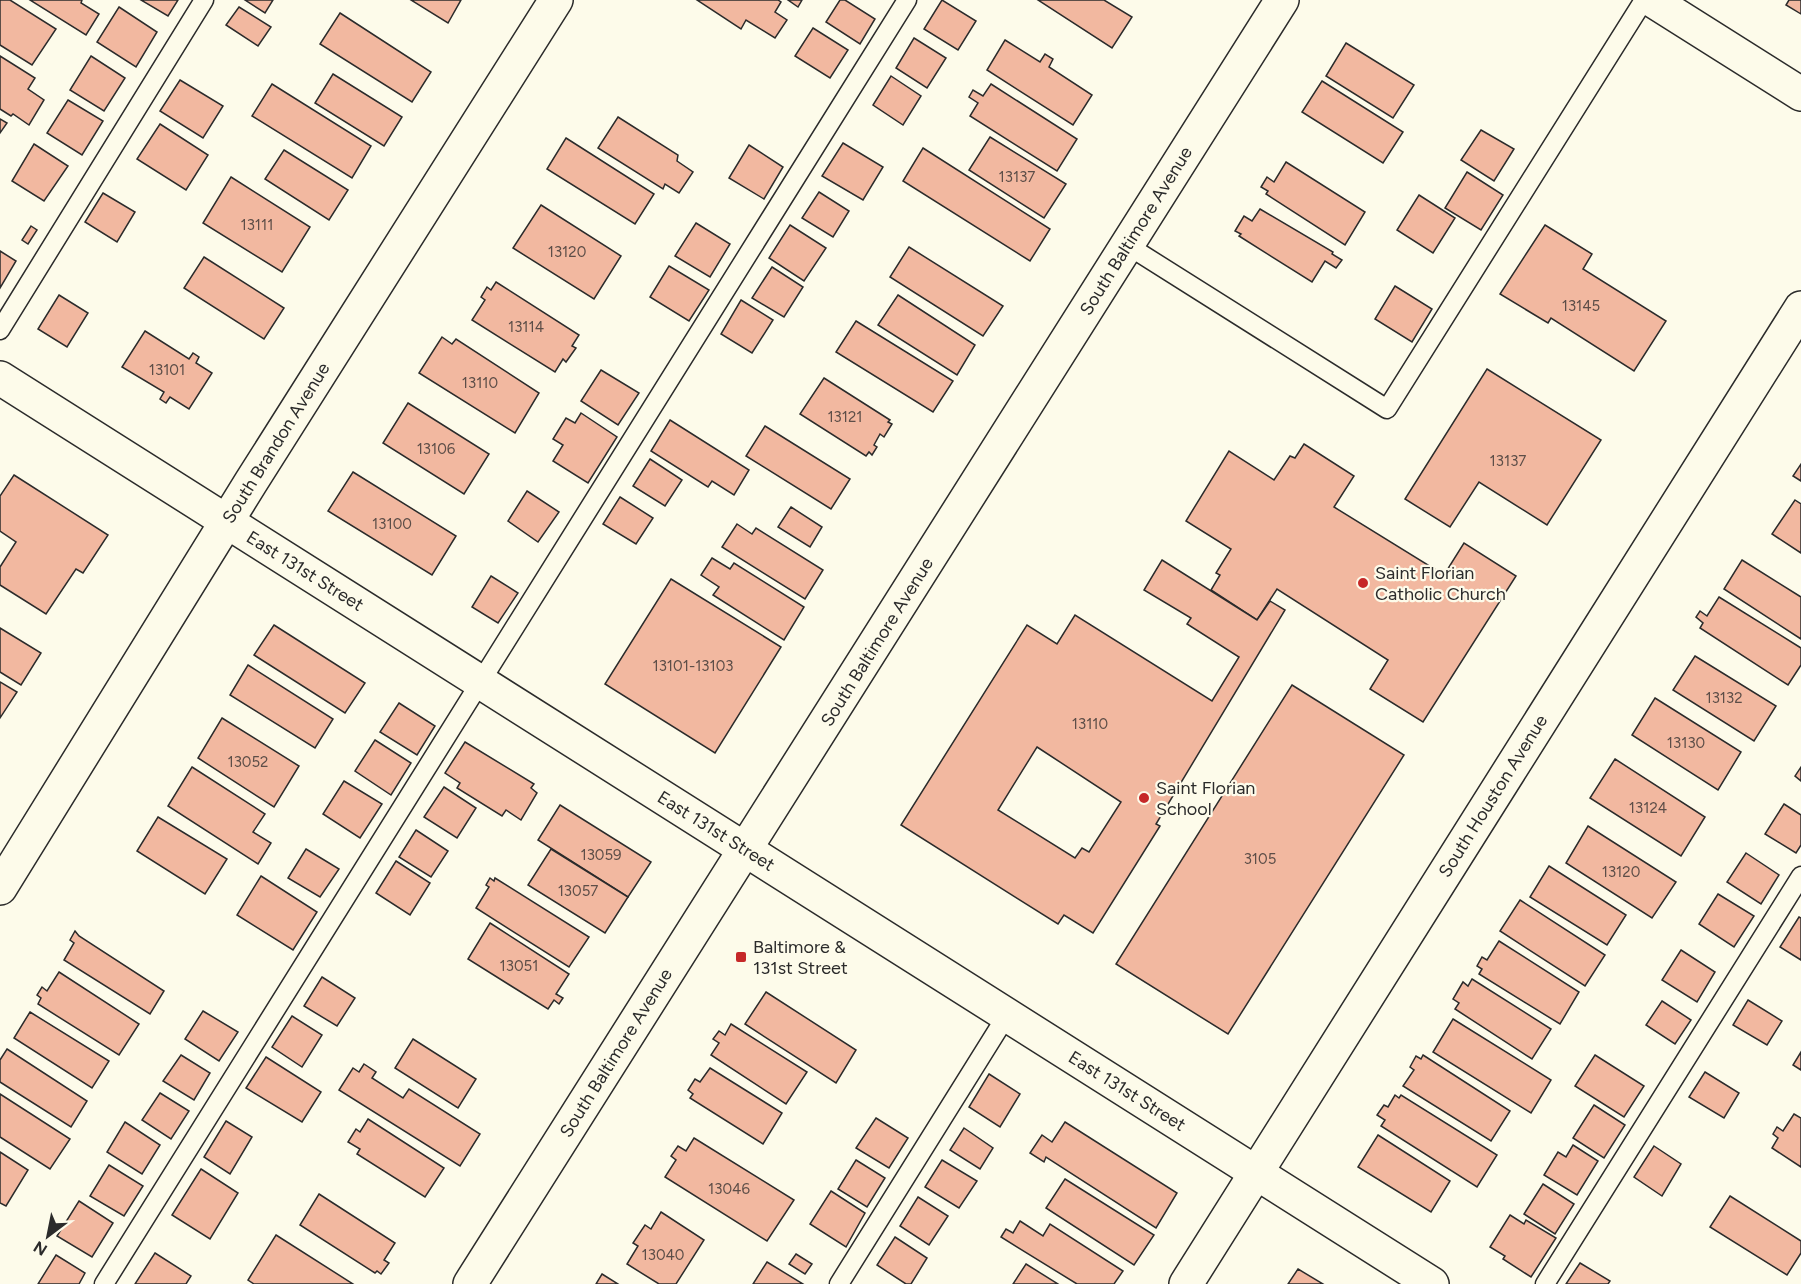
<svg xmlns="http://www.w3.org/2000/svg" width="1801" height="1284" font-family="Figtree,sans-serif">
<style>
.building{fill:#f2b8a0;stroke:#2b2b2b;stroke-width:1.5;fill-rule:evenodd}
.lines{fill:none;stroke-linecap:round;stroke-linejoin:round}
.service-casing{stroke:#2b2b2b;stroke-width:21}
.minor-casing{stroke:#2b2b2b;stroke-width:36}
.tertiary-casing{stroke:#2b2b2b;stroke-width:36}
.service{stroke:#fdfbea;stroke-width:18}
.minor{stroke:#fdfbea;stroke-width:33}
.tertiary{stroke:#fdfbea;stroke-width:33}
.poi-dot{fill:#c62828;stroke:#fdfbea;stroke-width:2}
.labels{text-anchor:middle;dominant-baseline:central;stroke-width:4.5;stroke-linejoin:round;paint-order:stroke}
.number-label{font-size:15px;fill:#5d4e48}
.street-label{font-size:18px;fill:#2b2b2b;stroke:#fdfbea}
.poi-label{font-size:18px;fill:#2b2b2b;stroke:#fdfbea;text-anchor:start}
</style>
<rect width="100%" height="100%" fill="#fdfbea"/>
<!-- building -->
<g class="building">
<polygon points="0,0 10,0 56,29 32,65 0,45"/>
<polygon points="30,0 82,0 81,3 99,14 86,35"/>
<polygon points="141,0 178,0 168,16"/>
<polygon points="245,0 273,0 265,13"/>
<polygon points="411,0 461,0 448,23"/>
<polygon points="697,0 778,0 781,2 775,12 787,20 775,38 746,20 741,29"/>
<polygon points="788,0 802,0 798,7"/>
<polygon points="840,0 845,0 875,19 860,44 826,22"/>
<polygon points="942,0 976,21 958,50 924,29"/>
<polygon points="1038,0 1104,0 1132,17 1112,48"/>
<polygon points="1789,0 1801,0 1801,14 1786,5"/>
<polygon points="119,7 157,32 136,67 97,42"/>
<polygon points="239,7 271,27 258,46 226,25"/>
<polygon points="340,13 431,72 412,102 320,44"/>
<polygon points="813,28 848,50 830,78 795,56"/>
<polygon points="914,38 946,58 927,88 896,68"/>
<polygon points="1005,40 1040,62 1045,54 1053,59 1049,67 1092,95 1073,125 987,70"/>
<polygon points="1346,43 1414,85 1393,118 1326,76"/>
<polygon points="0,56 35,78 28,89 44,100 29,125 13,114 11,116 0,109"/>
<polygon points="91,56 125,78 104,111 70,90"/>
<polygon points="333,74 402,117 384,146 315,103"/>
<polygon points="891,76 921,96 903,125 873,105"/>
<polygon points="180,80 223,106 203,138 160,111"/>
<polygon points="1322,81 1403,132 1383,163 1302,112"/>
<polygon points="272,84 371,146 352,178 252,116"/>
<polygon points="991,84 1077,139 1057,171 970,116 978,103 969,97 973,90 983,96"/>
<polygon points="68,100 103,121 82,155 47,133"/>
<polygon points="618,117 678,155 677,161 693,172 679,193 665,184 663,189 598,148"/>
<polygon points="0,119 7,123 0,133"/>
<polygon points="160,124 208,155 186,190 137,159"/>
<polygon points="1481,130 1514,149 1494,181 1461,160"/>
<polygon points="990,137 1066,184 1044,218 969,170"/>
<polygon points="566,138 654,194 635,224 547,169"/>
<polygon points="843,143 883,167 863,200 822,176"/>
<polygon points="34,144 68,166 44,201 12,181"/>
<polygon points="749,145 783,167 764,199 729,178"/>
<polygon points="923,148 1050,229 1030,261 903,181"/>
<polygon points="284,150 348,190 329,220 265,179"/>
<polygon points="1286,162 1365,212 1345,245 1266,194 1268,191 1261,187 1267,177 1274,182"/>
<polygon points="1467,172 1503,195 1481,230 1445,208"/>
<polygon points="231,177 310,227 282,272 203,223"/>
<polygon points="819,192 849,211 833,237 802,218"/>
<polygon points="103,193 135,212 117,242 85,222"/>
<polygon points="1419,195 1455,218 1433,253 1397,230"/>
<polygon points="541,205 621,256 594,299 513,248"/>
<polygon points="1260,209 1333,252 1332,254 1342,260 1336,268 1325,261 1312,282 1239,236 1241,234 1235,231 1244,216 1252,221"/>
<polygon points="696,223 730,244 710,277 675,256"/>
<polygon points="790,225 826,248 804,281 769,258"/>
<polygon points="1545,225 1592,254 1583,269 1666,321 1634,371 1551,318 1548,323 1500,294"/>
<polygon points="31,226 37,230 28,244 22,240"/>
<polygon points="909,247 1003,306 983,336 890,277"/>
<polygon points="0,251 16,261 0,288"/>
<polygon points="204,257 284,308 264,339 184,288"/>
<polygon points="669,266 709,290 689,321 650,297"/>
<polygon points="772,267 803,287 784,317 752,298"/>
<polygon points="496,282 579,335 572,346 576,348 566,362 563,359 555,372 472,320 485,300 481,297 487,287 491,290"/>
<polygon points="1395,286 1432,309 1412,342 1375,319"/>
<polygon points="59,295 88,313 67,347 38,329"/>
<polygon points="898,295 975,345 957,375 878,325"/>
<polygon points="741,300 773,320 752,353 721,334"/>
<polygon points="856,321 953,381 933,412 836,352"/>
<polygon points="145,331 189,359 193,353 199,357 196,363 212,373 189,409 170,397 166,403 160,399 164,392 122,367"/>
<polygon points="442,337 452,344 456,339 539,393 515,433 419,373"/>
<polygon points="1487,369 1601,440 1547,525 1479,482 1450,527 1405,499"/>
<polygon points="601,370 639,393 618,425 581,401"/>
<polygon points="824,378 890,420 888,422 892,424 884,437 880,434 874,445 877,447 872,455 869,452 866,456 800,414"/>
<polygon points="408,403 489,454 464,494 383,443"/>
<polygon points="581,413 617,437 588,483 553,461 563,445 553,439 566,418 575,423"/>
<polygon points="670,420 749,470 734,495 712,481 708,487 651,451"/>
<polygon points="765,426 850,479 831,509 746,456"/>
<polygon points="1304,444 1354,476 1334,507 1444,575 1464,543 1516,576 1423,722 1370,689 1388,660 1277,589 1257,620 1211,590 1220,575 1216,573 1231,549 1186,521 1229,451 1274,480 1290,456 1295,458"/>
<polygon points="650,459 682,480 665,506 633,486"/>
<polygon points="1801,464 1801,481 1793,476"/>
<polygon points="353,472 456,536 432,575 328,511"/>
<polygon points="14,475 108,535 83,573 76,569 46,614 0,585 0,567 16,542 0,531 0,496"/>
<polygon points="527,491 559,512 538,542 508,521"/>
<polygon points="620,497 653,518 636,544 603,524"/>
<polygon points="1795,500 1801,504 1801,553 1772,534"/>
<polygon points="791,507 822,527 810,547 778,527"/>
<polygon points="737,524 752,534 756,528 823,570 805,599 722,547"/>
<polygon points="712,558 730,569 734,563 804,607 784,640 713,595 719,587 701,575"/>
<path d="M1162,560L1257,620L1270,601L1285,610L1156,824L1160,826L1093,933L1064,915L1058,924L901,825L1027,625L1057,644L1075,615L1212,701L1239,657L1187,624L1191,618L1144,590ZM1037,747L1121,802L1089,852L1082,848L1075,858L998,810Z"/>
<polygon points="1742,560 1801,597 1801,639 1724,589"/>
<polygon points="491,576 518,593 498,623 472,607"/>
<polygon points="671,579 781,647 715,753 605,684"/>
<polygon points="1719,597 1801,648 1801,665 1788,685 1700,628 1703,623 1696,617 1700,611 1707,616"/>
<polygon points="274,625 365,683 345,713 254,655"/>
<polygon points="0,628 41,653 21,685 0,672"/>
<polygon points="1695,656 1776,706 1754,741 1673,690"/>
<polygon points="248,665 333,719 315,748 230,695"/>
<polygon points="0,682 17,692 0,718"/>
<polygon points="1292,685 1404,755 1228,1034 1116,964"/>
<polygon points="1655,698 1741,752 1718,790 1632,735"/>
<polygon points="399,703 435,726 417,755 380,732"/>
<polygon points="222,718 299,766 274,807 198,758"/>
<polygon points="375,740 411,763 391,795 355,771"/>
<polygon points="465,742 534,784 531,788 537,793 521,820 506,810 502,816 457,788 460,783 445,773"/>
<polygon points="1615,759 1705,817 1681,856 1590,798"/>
<polygon points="192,767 265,814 253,832 271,843 258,864 168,806"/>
<polygon points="1801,767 1801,781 1795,776"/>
<polygon points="344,781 382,804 360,838 323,814"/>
<polygon points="444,787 476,808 457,838 424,817"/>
<polygon points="1784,804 1801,815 1801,845 1796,853 1765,834"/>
<polygon points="560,805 651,862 628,897 538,840"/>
<polygon points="158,817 227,859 205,894 137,851"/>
<polygon points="1588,826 1676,882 1652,918 1566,863"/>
<polygon points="416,830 448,851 431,877 399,857"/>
<polygon points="306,849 339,869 320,897 288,878"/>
<polygon points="551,849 628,897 605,933 528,885"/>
<polygon points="1746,853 1779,875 1761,904 1727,882"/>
<polygon points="396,861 430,883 410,915 376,893"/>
<polygon points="1549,866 1626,915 1607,945 1530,897"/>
<polygon points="261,876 317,912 293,950 237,915"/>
<polygon points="490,878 494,881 495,878 589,937 569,967 476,908 489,887 486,885"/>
<polygon points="1718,894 1754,916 1734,947 1699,924"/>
<polygon points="1520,900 1605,955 1585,986 1500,931"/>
<polygon points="1799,917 1801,918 1801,960 1780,947"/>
<polygon points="490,923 569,974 556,994 563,998 559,1004 554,1000 548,1009 468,959"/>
<polygon points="75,931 79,936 164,991 150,1014 64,960 74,943 70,940"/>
<polygon points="1499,941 1579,992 1560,1024 1479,974 1482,969 1477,966 1482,957 1487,960"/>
<polygon points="1681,950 1715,972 1697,1002 1662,980"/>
<polygon points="59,972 139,1024 119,1055 38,1004 41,998 37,995 42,987 47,991"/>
<polygon points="322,977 355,998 337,1026 304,1006"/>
<polygon points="1472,979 1551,1029 1532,1059 1455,1009 1459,1003 1453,999 1463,982 1468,986"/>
<polygon points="766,992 856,1050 836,1083 745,1024"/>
<polygon points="1748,1000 1782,1021 1767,1045 1733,1025"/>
<polygon points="1662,1001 1691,1020 1675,1044 1646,1025"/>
<polygon points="203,1011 238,1032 219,1061 185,1039"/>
<polygon points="30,1012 109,1061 92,1088 14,1038"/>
<polygon points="292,1016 322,1035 302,1067 272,1047"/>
<polygon points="1453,1019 1551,1080 1531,1113 1433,1052"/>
<polygon points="731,1024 807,1072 786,1104 711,1055 719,1043 713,1039 719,1031 725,1035"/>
<polygon points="413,1039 476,1079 458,1108 395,1068"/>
<polygon points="7,1049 87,1101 71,1127 0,1082 0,1060"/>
<polygon points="1801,1052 1801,1070 1793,1065"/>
<polygon points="181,1055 210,1073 194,1100 163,1081"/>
<polygon points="1423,1055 1510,1111 1491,1141 1403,1086 1414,1070 1410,1067 1416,1056 1421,1059"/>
<polygon points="1595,1055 1644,1086 1624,1117 1575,1086"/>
<polygon points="266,1057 321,1092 302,1122 246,1088"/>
<polygon points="364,1064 376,1072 372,1078 403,1098 409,1089 480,1134 460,1166 339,1090 353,1068 359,1072"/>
<polygon points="710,1068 782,1113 763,1144 690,1098 693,1094 688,1090 695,1079 700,1082"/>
<polygon points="1705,1072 1739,1093 1724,1118 1689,1097"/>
<polygon points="989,1074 1020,1094 1000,1127 969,1107"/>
<polygon points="160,1093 189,1111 171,1139 142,1120"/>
<polygon points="0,1094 70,1139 50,1169 0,1137"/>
<polygon points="1395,1095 1399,1098 1401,1095 1497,1155 1477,1187 1381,1126 1385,1120 1377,1115 1384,1105 1388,1107"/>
<polygon points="1594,1105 1625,1125 1604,1158 1573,1138"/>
<polygon points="1794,1114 1801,1118 1801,1167 1772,1148 1778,1138 1773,1134 1777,1127 1783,1131"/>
<polygon points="876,1118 908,1138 889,1168 856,1148"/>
<polygon points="368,1119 444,1168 425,1197 357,1154 360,1149 348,1142 356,1129 360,1132"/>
<polygon points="226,1121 252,1137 230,1174 204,1157"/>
<polygon points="125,1122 160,1145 142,1174 107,1152"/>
<polygon points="1065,1122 1177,1193 1156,1228 1046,1157 1044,1162 1030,1153 1042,1135 1052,1142"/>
<polygon points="964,1128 993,1148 980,1169 950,1150"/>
<polygon points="1378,1135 1450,1181 1431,1212 1358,1167"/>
<polygon points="694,1138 794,1200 767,1241 665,1177 676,1160 671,1156 678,1146 686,1151"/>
<polygon points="1573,1145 1598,1161 1577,1195 1544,1175 1558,1152 1566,1157"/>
<polygon points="1654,1146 1681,1164 1662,1196 1634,1177"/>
<polygon points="0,1152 28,1170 6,1206 0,1203"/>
<polygon points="856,1160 885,1178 867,1207 838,1189"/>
<polygon points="942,1160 977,1181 959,1208 925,1187"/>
<polygon points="109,1165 143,1186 124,1216 90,1196"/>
<polygon points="201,1169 238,1193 210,1239 172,1215"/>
<polygon points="1065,1179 1154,1235 1134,1265 1046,1208"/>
<polygon points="1543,1184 1574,1204 1555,1234 1524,1214"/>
<polygon points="831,1191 865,1213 846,1247 810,1224"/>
<polygon points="319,1194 395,1243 384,1260 389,1263 381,1274 377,1271 375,1273 300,1225"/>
<polygon points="1730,1196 1801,1241 1801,1253 1787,1275 1710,1227"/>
<polygon points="918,1197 948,1216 929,1245 900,1226"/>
<polygon points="79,1201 113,1223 92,1257 57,1236"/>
<polygon points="661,1212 704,1240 676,1284 659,1284 627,1264 638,1246 633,1243 645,1225 651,1229"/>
<polygon points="1510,1215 1524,1224 1526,1220 1556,1238 1531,1277 1503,1259 1505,1256 1490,1247"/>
<polygon points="1020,1221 1043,1236 1050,1224 1123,1271 1114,1284 1077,1284 1001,1237 1006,1229 1013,1233"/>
<polygon points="276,1235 353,1284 254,1284 248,1280"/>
<polygon points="895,1237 927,1258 911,1284 906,1284 877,1265"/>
<polygon points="155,1253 191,1276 186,1284 135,1284"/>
<polygon points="796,1254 812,1264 805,1274 789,1264"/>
<polygon points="56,1255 85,1273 79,1284 38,1284"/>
<polygon points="767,1262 803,1284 753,1284"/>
<polygon points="1580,1263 1610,1281 1608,1284 1566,1284"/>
<polygon points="1026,1264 1058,1284 1013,1284"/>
<polygon points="1298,1269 1323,1284 1288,1284"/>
<polygon points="602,1274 618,1284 596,1284"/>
</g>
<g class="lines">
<defs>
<g id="service">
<polyline points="1127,245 1387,409 1644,0"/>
<polyline points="0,330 204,0"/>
<polyline points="104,1284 907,0"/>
<polyline points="839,1284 1007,1015"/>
<polyline points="1545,1284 1801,876"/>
</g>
<g id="minor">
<polyline points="1652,0 1801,94"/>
<polyline points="0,378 1432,1284"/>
<polyline points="0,888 251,482 556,0"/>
<polyline points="1186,1284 1801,308"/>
</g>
<polyline id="tertiary" points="470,1284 1282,0"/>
</defs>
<!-- service casing -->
<use href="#service" class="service-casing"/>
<!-- minor casing -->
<use href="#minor" class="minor-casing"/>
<!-- tertiary casing -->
<use href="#tertiary" class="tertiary-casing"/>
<!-- service -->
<use href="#service" class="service"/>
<!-- minor -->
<use href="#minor" class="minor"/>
<!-- tertiary -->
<use href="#tertiary" class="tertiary"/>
</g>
<!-- markers -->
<g class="poi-dot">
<circle cx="1363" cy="583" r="6"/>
<circle cx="1144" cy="798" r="6"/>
<rect x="735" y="951" width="12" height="12" rx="3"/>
</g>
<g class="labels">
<!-- number labels -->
<g class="number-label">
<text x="1017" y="177">13137</text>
<text x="257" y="225">13111</text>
<text x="567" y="252">13120</text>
<text x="1581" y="306">13145</text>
<text x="526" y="327">13114</text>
<text x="167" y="370">13101</text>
<text x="480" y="383">13110</text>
<text x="845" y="417">13121</text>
<text x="436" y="449">13106</text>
<text x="1508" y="461">13137</text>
<text x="392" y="524">13100</text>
<text x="693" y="666">13101-13103</text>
<text x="1724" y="698">13132</text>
<text x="1090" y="724">13110</text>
<text x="1686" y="743">13130</text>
<text x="248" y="762">13052</text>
<text x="1648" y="808">13124</text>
<text x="601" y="855">13059</text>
<text x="1260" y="859">3105</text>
<text x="1621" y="872">13120</text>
<text x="578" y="891">13057</text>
<text x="519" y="966">13051</text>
<text x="729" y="1189">13046</text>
<text x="663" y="1255">13040</text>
</g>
<!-- street labels -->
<g class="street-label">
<text transform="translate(1136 231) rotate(-58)">South Baltimore Avenue</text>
<text transform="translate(276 443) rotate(-58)">South Brandon Avenue</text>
<text transform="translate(305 571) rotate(32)">East 131st Street</text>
<text transform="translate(877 642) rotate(-58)">South Baltimore Avenue</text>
<text transform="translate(1493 796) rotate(-58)">South Houston Avenue</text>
<text transform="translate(716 831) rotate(32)">East 131st Street</text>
<text transform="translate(616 1053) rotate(-58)">South Baltimore Avenue</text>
<text transform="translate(1127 1091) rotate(32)">East 131st Street</text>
</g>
<!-- poi labels -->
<g class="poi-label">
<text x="1375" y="573">Saint Florian<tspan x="1375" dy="21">Catholic Church</tspan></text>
<text x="1156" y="788">Saint Florian<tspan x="1156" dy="21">School</tspan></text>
<text x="753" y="947">Baltimore &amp;<tspan x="753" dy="21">131st Street</tspan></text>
</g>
</g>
<!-- north arrow -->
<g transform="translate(48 1236) rotate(212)" stroke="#fdfbea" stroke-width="4.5" paint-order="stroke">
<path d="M0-4.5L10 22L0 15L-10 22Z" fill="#2b2b2b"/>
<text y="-9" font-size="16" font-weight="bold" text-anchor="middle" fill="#2b2b2b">N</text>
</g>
</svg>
